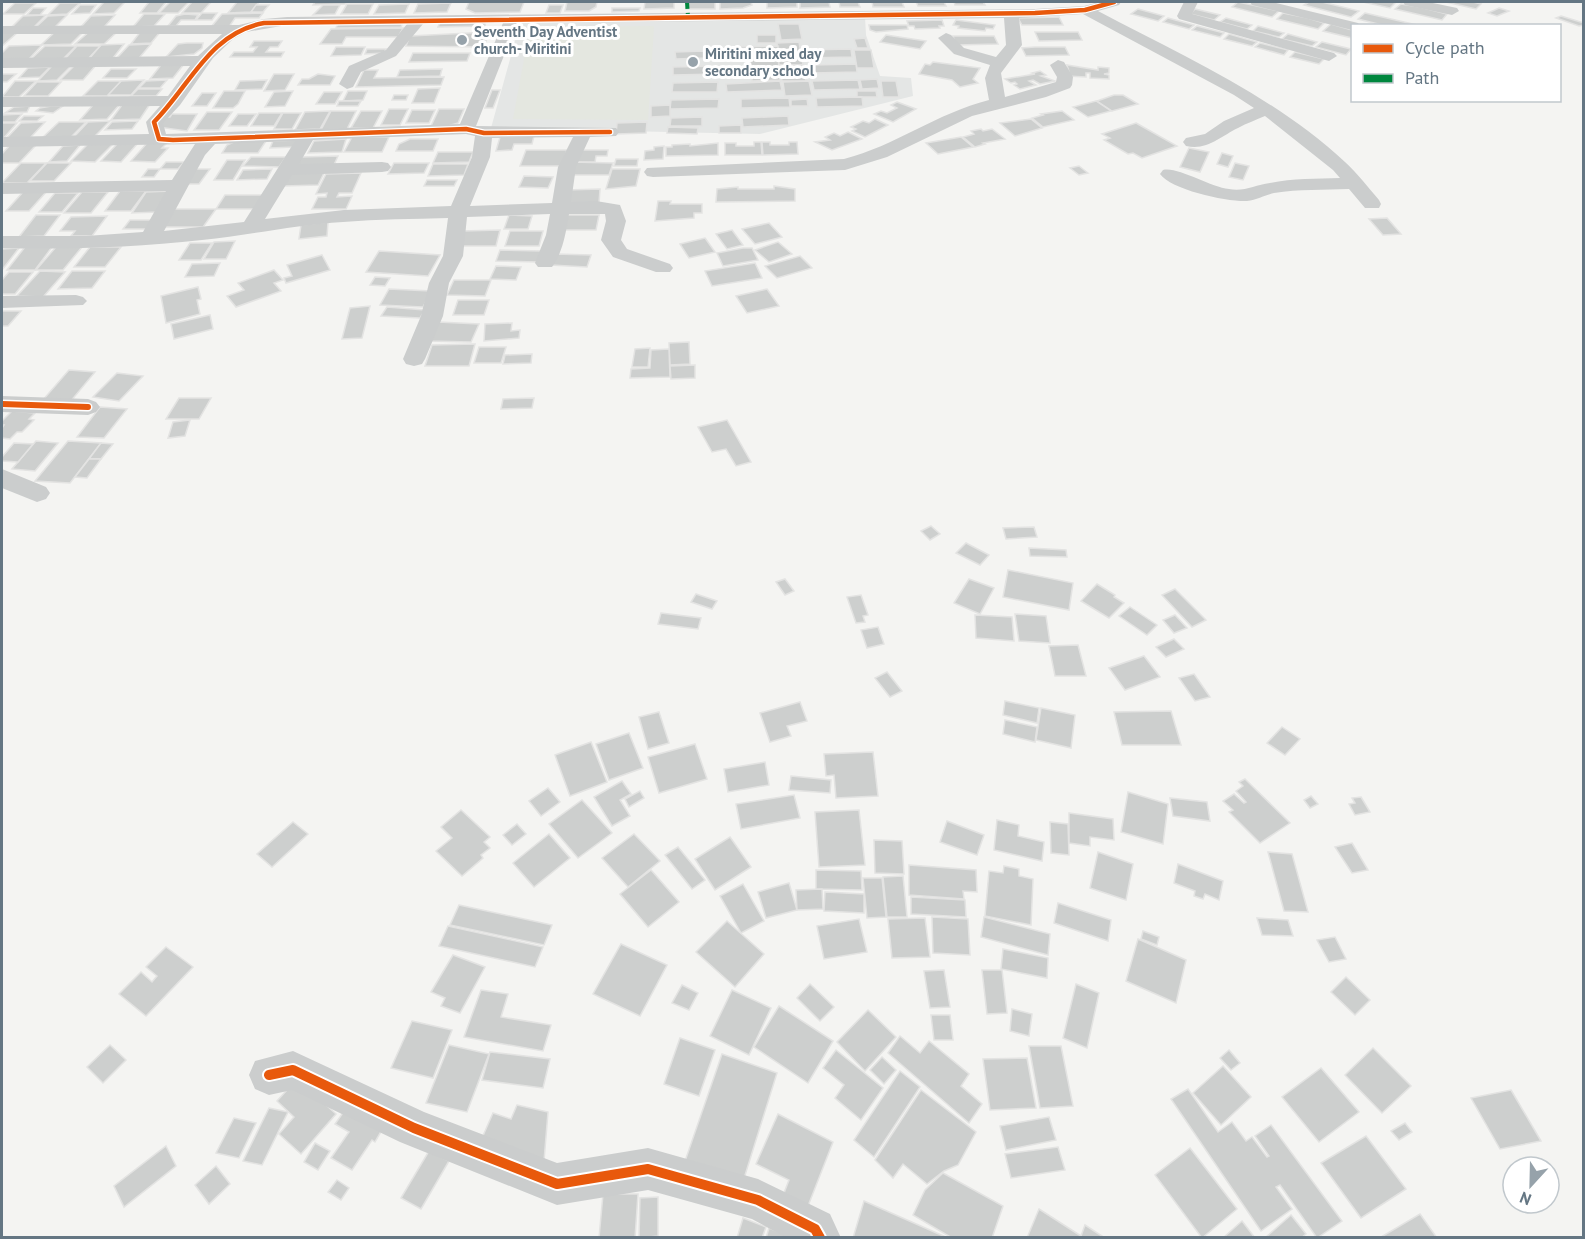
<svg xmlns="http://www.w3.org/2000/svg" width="1585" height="1239" font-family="'PT Sans',sans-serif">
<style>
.built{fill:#e4e6e5}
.green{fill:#e4e7e0}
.building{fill:#cdcfce;stroke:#e3e3e2;stroke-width:1.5}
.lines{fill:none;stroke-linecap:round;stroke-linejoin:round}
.minor{fill:#cbcdcd;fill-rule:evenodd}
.quiet{stroke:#00873e;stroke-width:4;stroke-dasharray:7 4;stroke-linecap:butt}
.cycleway-far2-casing{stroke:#fff;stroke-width:7}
.cycleway-far1-casing{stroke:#fff;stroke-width:9}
.cycleway-casing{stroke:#fff;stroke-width:14}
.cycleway-far2{stroke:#e8590c;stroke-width:4.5}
.cycleway-far1{stroke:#e8590c;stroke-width:6}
.cycleway{stroke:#e8590c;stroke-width:10}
.poi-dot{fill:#96a2aa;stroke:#fff;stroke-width:2}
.labels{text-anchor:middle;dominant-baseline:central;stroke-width:6;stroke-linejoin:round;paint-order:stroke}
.far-poi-label{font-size:15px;font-weight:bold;fill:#647683;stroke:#fff;text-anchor:start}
</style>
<rect width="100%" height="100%" fill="#f4f4f2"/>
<!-- built -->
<polygon class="built" points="865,17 866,35 880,76 911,78 913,96 760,134 491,128 520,23"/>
<!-- green -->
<polygon class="green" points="654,26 648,120 513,119 530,27"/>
<!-- building -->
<g class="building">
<polygon points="104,2 125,2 114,13 93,14"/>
<polygon points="149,2 166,2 157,13 140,13"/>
<polygon points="170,2 189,2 178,13 159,13"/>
<polygon points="192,2 211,2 201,13 182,13"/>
<polygon points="237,2 259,2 251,12 228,13"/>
<polygon points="315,2 347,2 345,4 313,5"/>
<polygon points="469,2 524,2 520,12 475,13 466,9"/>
<polygon points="567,2 597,2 596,7 589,11 565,11"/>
<polygon points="645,2 674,2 674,8 644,9"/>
<polygon points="687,2 715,2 715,9 686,9"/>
<polygon points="720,2 751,2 752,5 743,8 720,9"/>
<polygon points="767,2 797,2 797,7 767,8"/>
<polygon points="800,2 829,2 830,7 800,8"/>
<polygon points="839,2 858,2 860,7 840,7"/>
<polygon points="872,2 902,2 904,7 873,7"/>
<polygon points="916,2 944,2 946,6 918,6"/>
<polygon points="954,2 983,2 985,5 955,5"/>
<polygon points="1238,2 1257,6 1279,11 1272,17 1232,7"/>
<polygon points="1309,2 1322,2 1359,11 1351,17 1304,5"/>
<polygon points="1363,2 1396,2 1390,8"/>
<polygon points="1446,2 1473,2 1481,4 1476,9"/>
<polygon points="15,3 36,3 24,14 3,14"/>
<polygon points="60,3 80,3 67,14 48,15"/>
<polygon points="451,3 447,12 414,13 418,4"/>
<polygon points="347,4 373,4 368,14 341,14"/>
<polygon points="409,4 405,13 374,14 379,5"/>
<polygon points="1401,4 1420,7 1447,14 1442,20 1395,9"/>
<polygon points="80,5 96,5 90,13 72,14"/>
<polygon points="256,5 269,5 263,12 251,12"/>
<polygon points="323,5 340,5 335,14 313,15"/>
<polygon points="549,5 563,5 560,13 546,13"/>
<polygon points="33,8 46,8 40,15 27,15"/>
<polygon points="612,8 640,8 639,11 612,12"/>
<polygon points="1499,8 1509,11 1497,16 1488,13"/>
<polygon points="1138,9 1164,16 1158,21 1131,14"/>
<polygon points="1195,9 1220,15 1214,20 1190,14"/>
<polygon points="202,13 217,13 212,20 196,20"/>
<polygon points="263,13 259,18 235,18 229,27 211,27 222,14"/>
<polygon points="1283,13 1308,18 1324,23 1318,29 1277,19"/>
<polygon points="1365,13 1417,25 1386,26 1358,19"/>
<polygon points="144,14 165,14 154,26 133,27"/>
<polygon points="185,14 198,15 195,20 181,20 176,26 168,26 176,16"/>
<polygon points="46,15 33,28 10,29 23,16"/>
<polygon points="67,15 55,27 36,27 48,16"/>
<polygon points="115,15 104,27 80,28 91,16"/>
<polygon points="1561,16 1584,23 1584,25 1579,26 1556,18"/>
<polygon points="1059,17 1063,25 1022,25 1018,18"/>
<polygon points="1168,18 1194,25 1189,29 1163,22"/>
<polygon points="1226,18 1252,25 1247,29 1220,22"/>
<polygon points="486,20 485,26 438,27 440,22"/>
<polygon points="942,20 944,26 939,26 940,28 915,29 914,26 909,26 907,21"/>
<polygon points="956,20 995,25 993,29 986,28 985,31 958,28 959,26 953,25"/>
<polygon points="403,22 401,27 336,28 338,23"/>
<polygon points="778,24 799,24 802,39 781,40"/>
<polygon points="1331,24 1352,30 1352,38 1323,31"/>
<polygon points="869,25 907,25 908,29 876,32 870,30"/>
<polygon points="1197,26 1224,33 1220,37 1192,30"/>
<polygon points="1258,26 1284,33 1279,37 1253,31"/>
<polygon points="403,28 398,37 346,37 342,44 320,44 331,29"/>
<polygon points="85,30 71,44 41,45 56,31"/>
<polygon points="90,31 118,31 104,44 75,44"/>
<polygon points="141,31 161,31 151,43 131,44"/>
<polygon points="2,32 18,32 2,46"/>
<polygon points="489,32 484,47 406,46 410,36"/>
<polygon points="1035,32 1078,32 1082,40 1039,41"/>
<polygon points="1229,34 1257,42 1252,46 1224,39"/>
<polygon points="1288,34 1317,42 1312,46 1282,39"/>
<rect x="757" y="35" width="19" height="8"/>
<polygon points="886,35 926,41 920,49 880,42"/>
<polygon points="953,36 994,36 998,44 956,45"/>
<polygon points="865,38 868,48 857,48 854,39"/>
<polygon points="254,41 282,41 278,47 270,47 266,52 284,52 281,57 230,57 234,52 253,52 257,47 250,47"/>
<polygon points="799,42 803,65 779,65 777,43"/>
<polygon points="1322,42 1351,49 1346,55 1316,47"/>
<polygon points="187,43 203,43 202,48 194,54 166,57 178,44"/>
<polygon points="1260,43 1288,50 1284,55 1255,47"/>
<polygon points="124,44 113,58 89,59 101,45"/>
<polygon points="151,44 139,58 117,58 129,45"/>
<polygon points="42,45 29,59 2,60 2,53 9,46"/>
<polygon points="45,46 76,46 63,59 31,59"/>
<polygon points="77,46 100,46 87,60 64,60"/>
<polygon points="778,46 778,53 732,54 732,47"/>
<polygon points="336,47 365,47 361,55 331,56"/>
<polygon points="1035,47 1065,47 1069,55 1026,56 1022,48"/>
<polygon points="367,49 386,49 384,53 365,54"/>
<polygon points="851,49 852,57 805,58 804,50"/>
<polygon points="854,50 871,50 874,68 857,68"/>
<polygon points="704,51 704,58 676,59 675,52"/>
<polygon points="1295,52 1324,59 1319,64 1290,57"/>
<polygon points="413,53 470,53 467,61 409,62"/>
<polygon points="778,56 780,80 752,81 750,57"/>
<polygon points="933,62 980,68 973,79 978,83 960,87 952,80 919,74 925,64 930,65"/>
<polygon points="184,64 173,78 150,79 161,65"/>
<polygon points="856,64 857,72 813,73 812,65"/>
<polygon points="96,65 83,80 60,80 74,66"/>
<polygon points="779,65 803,65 806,81 782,81"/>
<polygon points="1067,65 1098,70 1098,67 1109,68 1109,73 1104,74 1109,75 1109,79 1090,78 1090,73 1086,73 1086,77 1067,76 1069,72"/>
<polygon points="52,66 71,66 57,80 38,81"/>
<polygon points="718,66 719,74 673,75 673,67"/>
<polygon points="50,67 40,77 19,78 28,68"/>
<polygon points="111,69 136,69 127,78 103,78"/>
<polygon points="442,69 440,76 397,77 400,70"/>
<polygon points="364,70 378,70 374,78 444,77 441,85 356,87"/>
<polygon points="1040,71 1046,75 1041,76 1055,81 1040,84 1033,80 1029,81 1036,85 1020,89 1014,85 1017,84 1015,82 1011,83 1005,79 1035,74 1032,73"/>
<polygon points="2,74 16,74 7,82 2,82"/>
<polygon points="274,74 294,74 285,90 264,91"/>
<polygon points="318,74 335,76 330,85 298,85 302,79 309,79"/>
<polygon points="877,79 879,88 862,89 860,80"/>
<polygon points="144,80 131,95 108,95 121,81"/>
<polygon points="167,80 160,88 139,88 146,81"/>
<polygon points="267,80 262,89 235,90 240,81"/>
<polygon points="858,80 860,89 814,90 812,81"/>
<polygon points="15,81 36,81 19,97 2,97"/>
<polygon points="98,81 121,81 107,96 83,96"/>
<polygon points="780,81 782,90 727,92 726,84"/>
<polygon points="809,81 812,95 785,96 783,82"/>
<polygon points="881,81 896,81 899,97 883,97"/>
<polygon points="37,82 61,82 48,96 24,96"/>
<polygon points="718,82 717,92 672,92 673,83"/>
<polygon points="440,88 434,103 412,103 418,89"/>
<polygon points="138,89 162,89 156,96 131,96"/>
<polygon points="492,90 500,90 493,108 485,108"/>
<polygon points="224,91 245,91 238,104 233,108 213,108"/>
<polygon points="293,91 285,106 265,107 274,92"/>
<polygon points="348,91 367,91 363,100 343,101"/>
<polygon points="857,91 876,91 877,97 857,97"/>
<polygon points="324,92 342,92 335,104 316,104"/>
<polygon points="202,93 216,93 207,106 192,106"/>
<polygon points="394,95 408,95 406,100 392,100"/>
<polygon points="1114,95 1123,95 1138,104 1112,111 1097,101"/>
<polygon points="862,97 863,106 817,107 816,98"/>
<polygon points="789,98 790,107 741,108 741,99"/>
<polygon points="719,99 718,108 670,109 671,100"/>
<polygon points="807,99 808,106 791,106 791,100"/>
<polygon points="339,101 361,101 358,106 337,106"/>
<polygon points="1096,101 1111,111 1088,117 1073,107"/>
<polygon points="897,102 916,109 893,122 874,114 881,111 887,113 897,108 891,105"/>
<polygon points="94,104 120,104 107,119 80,120"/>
<polygon points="150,104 140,119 111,120 122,105"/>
<polygon points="670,105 670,116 651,117 651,106"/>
<polygon points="30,106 27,112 5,113 14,107"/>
<polygon points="51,106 63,106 53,113 36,111 40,108"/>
<polygon points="389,109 408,109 400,125 381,125"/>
<polygon points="439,109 464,109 458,123 448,126 431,126"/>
<polygon points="412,110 435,110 429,123 406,123"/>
<polygon points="330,111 320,129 295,130 305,112"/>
<polygon points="331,111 356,111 347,129 321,130"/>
<polygon points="361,111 382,111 373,128 351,128"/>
<polygon points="1062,111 1074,120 1043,127 1032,118 1043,115 1041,114"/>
<polygon points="207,112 232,112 219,130 194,130"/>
<polygon points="259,113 282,113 274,126 251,126"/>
<polygon points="283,113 301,113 292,129 274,129"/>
<polygon points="22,114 15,122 2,122 2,115"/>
<polygon points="172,114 197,114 187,131 158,127 165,117 170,117"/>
<polygon points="238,114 256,114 247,126 229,126"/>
<polygon points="24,116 43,116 37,121 19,121"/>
<polygon points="788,116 789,125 743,127 742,118"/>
<polygon points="702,117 702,126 670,126 671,118"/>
<polygon points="875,119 888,125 865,137 852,131 856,129 851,127 863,121 869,123"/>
<polygon points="1031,119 1042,128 1015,136 1000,123"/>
<polygon points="110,121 93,138 73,138 88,122"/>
<polygon points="138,121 132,129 105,130 112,122"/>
<polygon points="45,122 29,139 5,140 21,123"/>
<polygon points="59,122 86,122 68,140 41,139"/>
<polygon points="647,122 646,133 616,134 617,123"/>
<polygon points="2,123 17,123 2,140"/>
<polygon points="1136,123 1177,146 1142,158 1133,153 1128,154 1104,140 1110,138 1102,134"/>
<polygon points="741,125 741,133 719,133 719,126"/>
<polygon points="668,127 698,128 697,134 667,133"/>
<polygon points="981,129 983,131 992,129 1005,139 983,143 985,144 975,147 963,137 974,134 971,131"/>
<polygon points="848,132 862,139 832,150 815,142 830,140 825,137 834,133 840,136"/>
<polygon points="534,136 532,144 514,144 512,150 496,151 500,137"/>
<polygon points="352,137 389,137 382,152 344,152"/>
<polygon points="961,137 973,147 938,154 926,143"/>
<polygon points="268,138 258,153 222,153 227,145 241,139"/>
<polygon points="346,139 342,152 308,153 314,141"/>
<polygon points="410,139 438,139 433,151 396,151 399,144"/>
<polygon points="298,140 295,147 270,148 273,141"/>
<polygon points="148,142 167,143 162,148 168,148 155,162 131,161"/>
<polygon points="754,142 761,142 762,155 725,155 725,143 736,143 736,146 754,146"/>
<polygon points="762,142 770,142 770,145 789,145 789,142 797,142 798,154 763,155"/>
<polygon points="89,143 113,144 95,162 71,161"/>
<polygon points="118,143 138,143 121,162 101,161"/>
<polygon points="718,143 718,155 666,156 666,147 672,147 672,145 690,144 690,146"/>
<polygon points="10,145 36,145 19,163 2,163 2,154"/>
<polygon points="80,145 67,161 49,162 63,146"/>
<polygon points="664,146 663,159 644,160 645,151 654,150 654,147"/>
<polygon points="1189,148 1209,152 1200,172 1180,167"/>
<polygon points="526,150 567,150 562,166 520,166"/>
<polygon points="576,150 608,150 607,156 596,156 595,162 573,162"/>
<polygon points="438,152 473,152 469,162 433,163"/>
<polygon points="1222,153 1233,156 1228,167 1217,164"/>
<polygon points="338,156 333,167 295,168 301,157"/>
<polygon points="251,157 286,157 279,167 243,166"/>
<polygon points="616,159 638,159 637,166 614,166"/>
<polygon points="227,160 245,160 233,180 214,180"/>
<polygon points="166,162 184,162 178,169 160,169"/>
<polygon points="571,162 613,163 609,175 567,175"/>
<polygon points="21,163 46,163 27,183 2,183"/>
<polygon points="47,163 71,163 54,181 30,181"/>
<polygon points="394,163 429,163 424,173 388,174"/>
<polygon points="1235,163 1249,166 1243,180 1229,177"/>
<polygon points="433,164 468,164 464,175 428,176"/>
<polygon points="1079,166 1088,173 1079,175 1070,168"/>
<polygon points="148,169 160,169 154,177 142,177"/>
<polygon points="193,169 210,169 199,184 182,184"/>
<polygon points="272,169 267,179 237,180 243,170"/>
<polygon points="612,169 640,169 636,186 606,189"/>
<polygon points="291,173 324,173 318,185 284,186"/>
<polygon points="361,173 352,193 339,193 337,197 352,196 346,209 312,209 318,197 326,197 327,193 316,194 326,174"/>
<polygon points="524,176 553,177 548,188 519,187"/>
<polygon points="427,180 457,180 454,186 424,186"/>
<polygon points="774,186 795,189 795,201 716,202 717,189 738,187 738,189 774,189"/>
<polygon points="600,189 599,203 563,205 566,190"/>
<polygon points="24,191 47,191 29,211 6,211"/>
<polygon points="120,191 146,191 131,211 105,211"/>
<polygon points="171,191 158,212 132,213 146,192"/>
<polygon points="82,192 108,192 91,213 64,213"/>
<polygon points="55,193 78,193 62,212 39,212"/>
<polygon points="225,195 264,195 256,209 216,209"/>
<polygon points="658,201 671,201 670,204 702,204 702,213 694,213 694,218 655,221"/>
<polygon points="175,209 216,209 203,227 161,227"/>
<polygon points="36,215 60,215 44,236 19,237"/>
<polygon points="509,215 532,216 528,229 504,229"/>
<polygon points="562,215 599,215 596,230 558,230"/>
<polygon points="107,216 92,236 71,236 75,231 60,231 71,217"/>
<polygon points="1387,218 1401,234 1383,235 1369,219"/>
<polygon points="130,220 153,220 146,229 123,229"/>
<polygon points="328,222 327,236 299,239 301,225"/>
<polygon points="769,223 782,237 755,244 742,229"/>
<polygon points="500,230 496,246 457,246 462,231"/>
<polygon points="732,230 743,245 727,249 716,234"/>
<polygon points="510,231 543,231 539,246 505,246"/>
<polygon points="705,238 715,252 689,258 680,244"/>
<polygon points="235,241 226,259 204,259 214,242"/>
<polygon points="778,242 792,254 769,262 755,250"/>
<polygon points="190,243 212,243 201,260 179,260"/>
<polygon points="25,247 52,247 35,270 7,270"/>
<polygon points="56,247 82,247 63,270 36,270"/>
<polygon points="90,247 121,247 105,267 74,267"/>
<polygon points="19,248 2,270 2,249"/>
<polygon points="743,248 752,248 758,260 723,266 717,253"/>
<polygon points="500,250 542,251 538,262 496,261"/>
<polygon points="379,251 440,255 428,276 366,272"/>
<polygon points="555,254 591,255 587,267 551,265"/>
<polygon points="322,255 330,270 286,283 284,278 292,276 287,265"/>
<polygon points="800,256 812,268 777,278 765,266"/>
<polygon points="220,263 214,276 185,277 192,264"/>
<polygon points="755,263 762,278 712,286 705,271"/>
<polygon points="496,266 521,267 516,280 490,279"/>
<polygon points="274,270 283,280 274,283 281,291 236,307 227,296 244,290 238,283"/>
<polygon points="40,271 65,272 43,297 17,296"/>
<polygon points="72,271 105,271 92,288 58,289"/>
<polygon points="9,272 33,272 15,294 2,294 2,280"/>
<polygon points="375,277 390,278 385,286 370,285"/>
<polygon points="454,280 491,280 485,296 447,295"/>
<polygon points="198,287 201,299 197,300 200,314 166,323 161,296"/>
<polygon points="389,289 431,291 423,307 380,305"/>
<polygon points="767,289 779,306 747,313 736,296"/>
<polygon points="458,300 489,300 484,315 453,315"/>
<polygon points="370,306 362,338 342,339 350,308"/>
<polygon points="387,307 425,310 420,318 381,316"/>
<polygon points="2,311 21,311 8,326 2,326"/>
<polygon points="210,315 213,329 174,339 171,324"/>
<polygon points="438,322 479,324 471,342 429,341"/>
<polygon points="512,323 511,331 520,330 519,338 484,341 485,324"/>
<polygon points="689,342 690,364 670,365 669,343"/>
<polygon points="475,344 469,366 425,366 432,345"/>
<polygon points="479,347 506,347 501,363 474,363"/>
<polygon points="650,348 648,367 632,367 635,349"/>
<polygon points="669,349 670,377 630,378 631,369 650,368 651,350"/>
<polygon points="532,354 531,363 503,364 505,355"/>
<polygon points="695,365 695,378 671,379 670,366"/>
<polygon points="69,370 95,372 70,402 42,401"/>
<polygon points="117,373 143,376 119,401 93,397"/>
<polygon points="179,398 211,398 199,419 166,419"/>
<polygon points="534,398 532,408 501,409 503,399"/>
<polygon points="100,407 127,409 104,438 77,437"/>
<polygon points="12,411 35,413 29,419 34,420 22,432 17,432 10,439 2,438 2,428 4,425 2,425 2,421"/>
<polygon points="190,420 185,436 168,438 173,422"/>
<polygon points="727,420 751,462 736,466 726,449 712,452 698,427"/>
<polygon points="36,441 58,443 35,471 12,469"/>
<polygon points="68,441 101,443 70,483 35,481"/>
<polygon points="14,443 33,444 18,462 2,461 2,457"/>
<polygon points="101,443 113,444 101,459 89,459"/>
<polygon points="89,459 101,459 87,478 75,477"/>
<polygon points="931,526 940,534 930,540 921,531"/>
<polygon points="1034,527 1037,537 1006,539 1003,528"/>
<polygon points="966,543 989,555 980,565 956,553"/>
<polygon points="1029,548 1066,550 1067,557 1030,556"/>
<polygon points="1008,570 1073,583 1069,610 1003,597"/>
<polygon points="785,579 794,591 785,595 776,582"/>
<polygon points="969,579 994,588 980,614 954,603"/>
<polygon points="1097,584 1115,595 1114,597 1124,603 1109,618 1081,601"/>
<polygon points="1175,589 1206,620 1192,627 1162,595"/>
<polygon points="696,594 717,601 712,609 691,602"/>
<polygon points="861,595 868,615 863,616 865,622 856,623 847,597"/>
<polygon points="1130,607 1157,625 1147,635 1119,616"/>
<polygon points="661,613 701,618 698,629 658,624"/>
<polygon points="1015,614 1046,616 1050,643 1019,641"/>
<polygon points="975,615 1012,617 1014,641 976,638"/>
<polygon points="1175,615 1187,628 1174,633 1163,620"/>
<polygon points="878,627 884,644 867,648 861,630"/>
<polygon points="1174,639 1184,649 1166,657 1156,647"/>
<polygon points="1078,645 1086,676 1055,676 1049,646"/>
<polygon points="1144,656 1160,677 1125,690 1109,668"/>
<polygon points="887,672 902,691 890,697 875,678"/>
<polygon points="1194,674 1210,697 1195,701 1179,678"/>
<polygon points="1005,701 1039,708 1037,723 1003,715"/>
<polygon points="800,702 807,721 787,726 791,736 770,742 760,713"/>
<polygon points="1041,708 1075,715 1071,748 1036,740"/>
<polygon points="1171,711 1181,745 1122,745 1114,712"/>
<polygon points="659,712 669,743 648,749 639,717"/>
<polygon points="1005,720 1037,727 1035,742 1003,734"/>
<polygon points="1282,727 1300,739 1285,755 1267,743"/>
<polygon points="629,733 643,768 609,780 596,744"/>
<polygon points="591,742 607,782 570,796 555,755"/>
<polygon points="695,744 707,779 659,793 648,757"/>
<polygon points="873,752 878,796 836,798 834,775 826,776 824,754"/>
<polygon points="765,762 769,785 728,792 724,769"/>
<polygon points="791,776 831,780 830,793 789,790"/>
<polygon points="1245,779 1290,823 1260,843 1229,812 1233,810 1223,801 1234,794 1244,803 1246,802 1236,791 1243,786 1239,782"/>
<polygon points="622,781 631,794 620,800 630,816 612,826 594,797"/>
<polygon points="548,788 560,802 541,816 529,801"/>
<polygon points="640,791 644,798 629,807 625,799"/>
<polygon points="1128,792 1168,804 1163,844 1121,832"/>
<polygon points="794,795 800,818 741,829 736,804"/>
<polygon points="1311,796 1318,804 1310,808 1304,800"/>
<polygon points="1361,797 1370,812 1355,815 1349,804 1355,803 1352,798"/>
<polygon points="1170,798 1207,802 1210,821 1173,816"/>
<polygon points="582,800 612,833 578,858 549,824"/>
<polygon points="461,810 490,837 484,842 490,848 481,855 483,858 462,876 436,851 452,838 441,827"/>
<polygon points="859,810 865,865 819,867 815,812"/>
<polygon points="1069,813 1113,819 1114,840 1090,837 1090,846 1069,843"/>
<polygon points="997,820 1019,825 1018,836 1044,842 1042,861 994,850"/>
<polygon points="947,821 984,835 977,855 940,842"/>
<polygon points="293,822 308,834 272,867 257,854"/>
<polygon points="1050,822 1068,824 1069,855 1051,853"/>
<polygon points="517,824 526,834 512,845 503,835"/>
<polygon points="549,834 570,858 534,887 513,863"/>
<polygon points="634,834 660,861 628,887 602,858"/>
<polygon points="730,837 751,867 715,890 695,859"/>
<polygon points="874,840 902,841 904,874 875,873"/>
<polygon points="1352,843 1368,870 1352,873 1335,847"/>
<polygon points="678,847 705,880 692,889 665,855"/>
<polygon points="1098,852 1133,864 1126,900 1090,888"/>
<polygon points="1268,852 1292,854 1308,912 1284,911"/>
<polygon points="1178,864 1223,881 1219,900 1205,894 1203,899 1194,896 1195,891 1174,883"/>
<polygon points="909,865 976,870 977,892 963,891 964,899 909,895"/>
<polygon points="1004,866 1019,869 1019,876 1033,879 1031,925 985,916 989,871 1003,873"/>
<polygon points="651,870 679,902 648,927 620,894"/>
<polygon points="816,870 861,871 862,890 816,889"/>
<polygon points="903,876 907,917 887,917 883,877"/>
<polygon points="863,878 882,878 886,917 867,918"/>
<polygon points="789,883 797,910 766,918 758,892"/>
<polygon points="743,884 764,921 741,933 720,896"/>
<polygon points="822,889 823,909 797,910 796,890"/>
<polygon points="825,892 864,894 864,913 824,911"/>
<polygon points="911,897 965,900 966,917 911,914"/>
<polygon points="1058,903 1111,920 1108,941 1054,923"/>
<polygon points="459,905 552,925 544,945 450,925"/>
<polygon points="932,917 968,919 970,955 933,953"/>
<polygon points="984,917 1050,934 1048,955 981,937"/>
<polygon points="925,918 930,957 892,958 888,919"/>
<polygon points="1257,918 1288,920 1293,936 1262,935"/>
<polygon points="859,919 867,952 824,959 817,926"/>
<polygon points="727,921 764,954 735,987 696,952"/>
<polygon points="448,926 543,947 535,967 439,946"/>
<polygon points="1143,931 1159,937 1157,945 1141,939"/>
<polygon points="1335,937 1346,959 1329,962 1317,940"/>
<polygon points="1138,939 1186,960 1176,1003 1126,981"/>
<polygon points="621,944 667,965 640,1016 593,994"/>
<polygon points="166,947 193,967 146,1016 119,994 141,972 152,982 157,976 146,967"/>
<polygon points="1003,949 1048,958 1047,978 1001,969"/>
<polygon points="453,955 485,967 460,1013 441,1006 445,998 431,992"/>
<polygon points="944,970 950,1007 930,1008 924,971"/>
<polygon points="982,970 1002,970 1007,1013 987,1014"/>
<polygon points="1346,977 1370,1000 1355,1015 1331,992"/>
<polygon points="810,984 834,1007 820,1021 797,998"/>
<polygon points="1076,984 1099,993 1087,1048 1063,1038"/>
<polygon points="682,985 698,993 689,1010 672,1003"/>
<polygon points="481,990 508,994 501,1017 551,1025 543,1051 464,1037"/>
<polygon points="732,990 771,1008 749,1055 710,1036"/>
<polygon points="779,1006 833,1041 808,1083 754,1047"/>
<polygon points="1012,1009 1032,1014 1029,1036 1010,1031"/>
<polygon points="868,1010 896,1037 865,1071 837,1042"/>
<polygon points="931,1015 950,1015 953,1040 934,1040"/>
<polygon points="412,1021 452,1030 433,1078 391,1068"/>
<polygon points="900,1036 920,1053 929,1041 969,1074 961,1086 982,1104 969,1123 888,1053"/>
<polygon points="680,1038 715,1050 699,1096 664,1084"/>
<polygon points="110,1045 126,1060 103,1083 87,1067"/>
<polygon points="449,1045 489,1054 467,1112 426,1103"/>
<polygon points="1029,1046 1061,1046 1073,1106 1040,1108"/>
<polygon points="1373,1048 1411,1086 1382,1113 1345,1075"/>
<polygon points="836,1050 883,1088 861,1120 835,1098 844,1085 823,1068"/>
<polygon points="1229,1050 1240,1063 1231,1070 1220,1058"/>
<polygon points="490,1052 550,1059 543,1088 482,1080"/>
<polygon points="722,1054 777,1073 741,1188 683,1167"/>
<polygon points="882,1057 896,1070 884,1084 870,1070"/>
<polygon points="1027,1058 1036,1108 990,1110 983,1059"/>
<polygon points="1223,1066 1251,1097 1221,1125 1193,1093"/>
<polygon points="1321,1068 1359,1112 1319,1142 1282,1097"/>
<polygon points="900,1071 920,1087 874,1157 854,1140"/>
<polygon points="297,1079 336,1114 301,1154 279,1134 294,1117 277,1101"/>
<polygon points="1188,1089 1218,1132 1232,1122 1246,1141 1252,1137 1267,1157 1269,1156 1255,1136 1271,1125 1342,1221 1317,1238 1280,1185 1276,1187 1292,1209 1261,1231 1171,1099"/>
<polygon points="921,1090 976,1132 958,1165 944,1171 927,1184 903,1164 893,1178 875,1160"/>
<polygon points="1511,1090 1541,1141 1500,1149 1471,1098"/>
<polygon points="350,1103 386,1123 375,1142 372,1140 352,1170 331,1158 349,1132 335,1124"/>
<polygon points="517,1105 548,1112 544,1161 482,1138 493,1113 511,1119"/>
<polygon points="269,1108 288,1112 262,1165 243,1161"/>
<polygon points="778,1114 833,1142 808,1206 784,1193 789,1180 756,1164"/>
<polygon points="1049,1117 1056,1140 1006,1150 1000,1126"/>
<polygon points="234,1118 256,1123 239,1158 216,1153"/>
<polygon points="1405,1123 1412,1132 1399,1140 1391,1131"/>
<polygon points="1366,1136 1406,1189 1361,1218 1321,1163"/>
<polygon points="315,1143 330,1151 318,1170 304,1162"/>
<polygon points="166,1146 176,1166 124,1207 114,1186"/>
<polygon points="1058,1147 1065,1170 1011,1178 1005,1154"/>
<polygon points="1190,1148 1237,1209 1202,1238 1155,1175"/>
<polygon points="429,1151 449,1161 421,1209 401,1198"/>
<polygon points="216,1166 230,1184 209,1204 195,1185"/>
<polygon points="943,1173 1003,1206 992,1238 952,1238 913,1215 925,1190"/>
<polygon points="337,1180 349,1188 341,1200 328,1192"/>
<polygon points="603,1194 638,1194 635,1238 599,1238"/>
<polygon points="658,1197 658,1236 639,1238 640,1198"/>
<polygon points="864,1201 948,1238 853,1238"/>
<polygon points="1039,1209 1081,1236 1085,1225 1105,1238 1027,1238"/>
<polygon points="1420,1214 1437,1238 1381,1237"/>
<polygon points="1291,1215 1306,1234 1301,1238 1265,1238"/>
<polygon points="743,1218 766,1227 762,1238 737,1238"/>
<polygon points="1242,1221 1255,1238 1223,1238"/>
<polygon points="769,1228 792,1237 791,1238 766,1238"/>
</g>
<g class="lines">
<!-- minor -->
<g class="minor">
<path d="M1100,2H1121L1119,5L1098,11C1183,56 1274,96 1345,162C1357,173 1368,187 1379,200L1381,204L1379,208H1365L1349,189C1324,190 1299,189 1274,193C1265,195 1257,200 1247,201C1228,202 1171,190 1160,174L1163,170C1177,166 1210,187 1229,189C1244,192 1255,185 1270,183C1293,178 1316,179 1340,178L1333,170L1265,116C1256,120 1247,123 1238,128C1221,136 1207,151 1186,146L1183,142L1186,138L1205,134L1224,121L1254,108L1234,95L1083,14L1019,18L1022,45L1001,73L1005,97L1056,82L1057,77L1050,65L1058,60L1064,62L1073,77L1072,85L1070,88L1046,97L972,116L887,157L845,170L653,177L647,176L644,172L647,168L844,159C895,146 937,113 989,100L985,78L990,65L954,54L938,38L946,33L951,35L964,48L996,57L1006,45L1004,18L517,23L476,126L616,128L619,132L616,136L590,137L576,167L571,202L596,201L620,205L626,221L621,240L627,249L670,264L673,268L670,272H656L613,257L601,240L606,221L605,214H569C566,232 563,252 552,267H538L535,263L546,235L550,214L467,217L463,256L449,283L443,316L425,359L422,364L414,366L406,364L403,359L421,316L429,283L443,256L448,218C413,219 378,219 343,222C295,225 250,235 202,240C136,247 68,250 2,248V236H86L143,232L166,191L2,194V183L172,180L195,144L2,147V137L149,134L146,122L160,106L2,107V97L168,96L190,66L2,68V58L198,56L222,34H2V26L239,25L264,19L287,17L1035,9L1084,6ZM503,23L460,124L166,134L163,123L180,105L213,58L233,39L246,32L287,25L407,24L386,50L349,66L339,84L347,89L353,87L361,72L396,56L423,24ZM466,134L475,136L472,157L451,206L344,210L265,219L292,175L382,172L388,171L391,167L388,163L382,162L299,164L313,140ZM573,137L558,167L552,203L470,206L490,157L492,138ZM295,141L244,222L164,231L205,155L215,144Z"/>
<polygon points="1184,2 1198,2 1192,14 1334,53 1337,56 1329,61 1179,19 1177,16"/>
<polygon points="1250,2 1272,2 1358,23 1360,26 1352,26 1352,30 1252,5"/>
<polygon points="1403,2 1428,2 1457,8 1459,11 1452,15 1405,5"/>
<polygon points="76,295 83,297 87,301 83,305 2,308 2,296"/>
<polygon points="2,396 88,399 96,402 100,407 96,412 88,415 2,412"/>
<polygon points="2,469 46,487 50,493 46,499 37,502 2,488"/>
<polygon points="293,1051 424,1112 557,1163 648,1148 758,1179 830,1214 841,1238 787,1238 752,1219 648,1190 557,1205 400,1142 292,1090 269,1095 255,1089 249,1075 255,1061"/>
</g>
<!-- quiet -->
<polyline class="quiet" points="687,2 688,17"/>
<defs>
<path id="cycleway-far2" d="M610,132L484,133L466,129L173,140L159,139L154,122C190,86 209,33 264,23L1035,13L1085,10L1114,2"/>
<polyline id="cycleway-far1" points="2,404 88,407"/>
<polyline id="cycleway" points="269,1075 293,1070 414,1128 557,1184 648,1169 758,1200 815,1229 820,1238"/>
</defs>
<!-- cycleway-far2 casing -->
<use href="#cycleway-far2" class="cycleway-far2-casing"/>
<!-- cycleway-far1 casing -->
<use href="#cycleway-far1" class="cycleway-far1-casing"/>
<!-- cycleway casing -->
<use href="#cycleway" class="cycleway-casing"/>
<!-- cycleway-far2 -->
<use href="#cycleway-far2" class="cycleway-far2"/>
<!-- cycleway-far1 -->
<use href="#cycleway-far1" class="cycleway-far1"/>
<!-- cycleway -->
<use href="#cycleway" class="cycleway"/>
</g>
<!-- markers -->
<g class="poi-dot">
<circle cx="462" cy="40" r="6"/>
<circle cx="693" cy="62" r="6"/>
</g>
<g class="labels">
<!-- far-poi labels -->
<g class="far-poi-label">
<text x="474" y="31">Seventh Day Adventist<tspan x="474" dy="17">church- Miritini</tspan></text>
<text x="705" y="53">Miritini mixed day<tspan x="705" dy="17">secondary school</tspan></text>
</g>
</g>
<!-- border -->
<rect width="1585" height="1239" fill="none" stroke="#647683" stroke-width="6"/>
<!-- legend -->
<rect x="1351" y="24" width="210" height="78" fill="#ffffff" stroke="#c1c8cd" stroke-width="1.5"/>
<rect x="1363" y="44" width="30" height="9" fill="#e8590c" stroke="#c1c8cd" stroke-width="1.5"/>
<text x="1405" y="54" font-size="18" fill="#647683">Cycle path</text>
<rect x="1363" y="74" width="30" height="9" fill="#00873e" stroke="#c1c8cd" stroke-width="1.5"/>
<text x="1405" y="84" font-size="18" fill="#647683">Path</text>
<!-- north arrow -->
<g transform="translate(1531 1185) rotate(202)"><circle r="28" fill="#ffffff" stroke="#c1c8cd" stroke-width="1.5"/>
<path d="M0-4.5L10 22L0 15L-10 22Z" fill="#96a2aa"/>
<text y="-9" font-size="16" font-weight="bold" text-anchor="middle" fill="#647683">N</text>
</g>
</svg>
